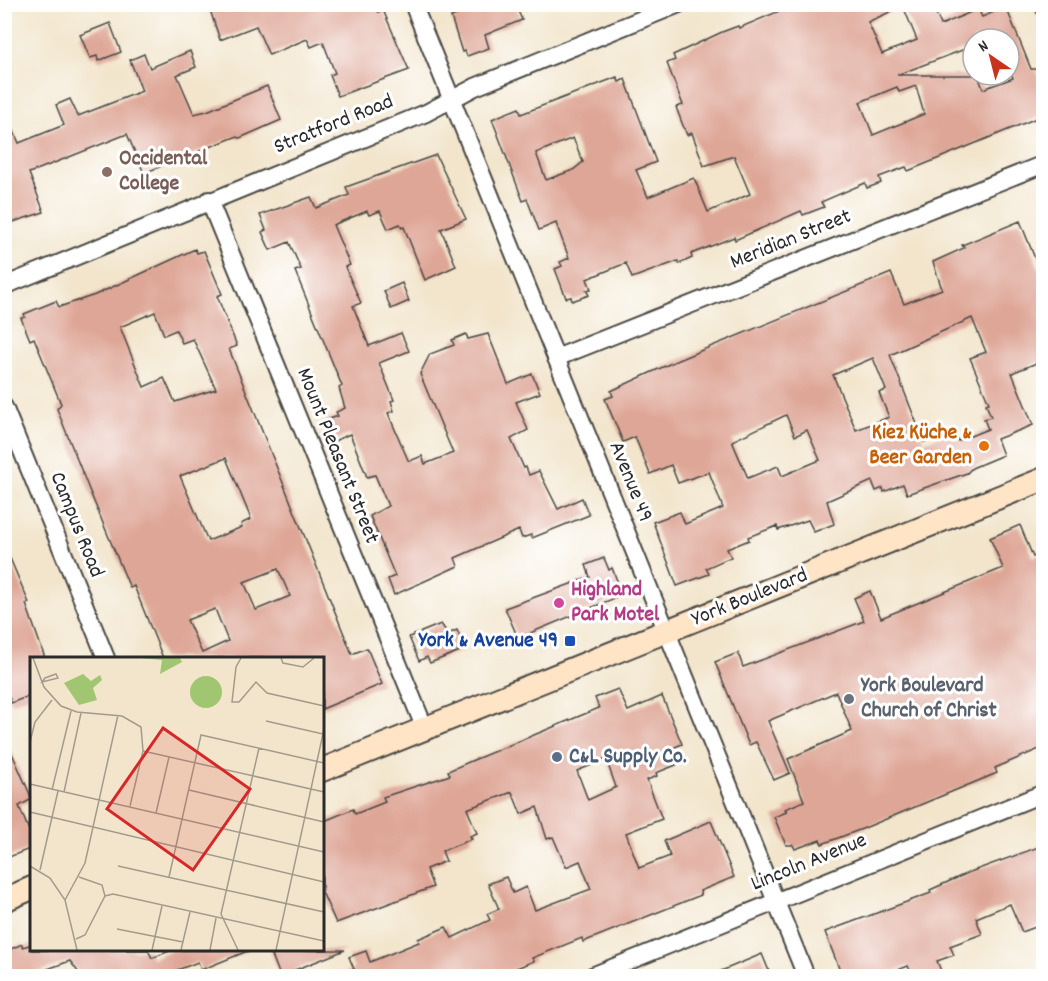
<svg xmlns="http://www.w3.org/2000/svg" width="1048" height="981" font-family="Dekko,sans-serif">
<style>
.building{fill:#dea696;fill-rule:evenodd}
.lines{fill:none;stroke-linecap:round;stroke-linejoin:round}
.minor-casing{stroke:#494743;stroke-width:20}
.secondary-casing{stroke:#494743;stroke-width:26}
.minor{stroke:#fff;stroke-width:16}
.secondary{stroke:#ffe4c6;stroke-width:22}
.education-dot{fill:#8d6e63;stroke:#fff;stroke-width:2}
.food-dot{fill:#e8710a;stroke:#fff;stroke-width:2}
.hotel-dot{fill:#d1479c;stroke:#fff;stroke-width:2}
.transit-dot{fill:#1a4fb4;stroke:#fff;stroke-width:2}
.worship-dot{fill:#6b7280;stroke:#fff;stroke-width:2}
.service-dot{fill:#5c6f8a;stroke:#fff;stroke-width:2}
.labels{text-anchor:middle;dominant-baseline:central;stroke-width:6;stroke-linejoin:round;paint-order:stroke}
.street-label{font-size:22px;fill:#2b2b2b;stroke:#fff}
.education-label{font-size:22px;font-weight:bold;fill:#785e54;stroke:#fff;text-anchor:start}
.food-label{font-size:22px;font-weight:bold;fill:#c56008;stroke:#fff;text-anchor:end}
.hotel-label{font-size:22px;font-weight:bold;fill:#b23c85;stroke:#fff;text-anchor:start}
.transit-label{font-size:22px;font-weight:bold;fill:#164399;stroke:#fff;text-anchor:end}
.worship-label{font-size:22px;font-weight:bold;fill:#5b616d;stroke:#fff;text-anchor:start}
.service-label{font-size:22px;font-weight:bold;fill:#4e5e75;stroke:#fff;text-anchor:start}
.inset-road{fill:none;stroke:#a29b8c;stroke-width:1.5}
.view{fill:#d62828;fill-opacity:0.15;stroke:#d62828;stroke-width:3}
.inset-edge{fill:none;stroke:#2b2b2b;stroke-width:3}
</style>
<rect width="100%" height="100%" fill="#fff"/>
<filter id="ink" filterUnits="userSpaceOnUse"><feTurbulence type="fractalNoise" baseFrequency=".0167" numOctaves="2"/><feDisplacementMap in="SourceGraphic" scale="12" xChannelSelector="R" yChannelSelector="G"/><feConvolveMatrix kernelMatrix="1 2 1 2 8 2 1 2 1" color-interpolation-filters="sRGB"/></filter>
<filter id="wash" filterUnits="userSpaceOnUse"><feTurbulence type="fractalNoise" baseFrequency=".008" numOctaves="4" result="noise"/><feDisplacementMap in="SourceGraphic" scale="24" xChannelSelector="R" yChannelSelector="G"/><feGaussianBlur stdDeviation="1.35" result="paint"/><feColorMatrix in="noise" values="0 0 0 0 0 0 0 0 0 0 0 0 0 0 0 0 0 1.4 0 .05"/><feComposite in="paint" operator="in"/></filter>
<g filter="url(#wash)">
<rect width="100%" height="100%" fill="#f2e5cc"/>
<g id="blocks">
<!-- building -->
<g class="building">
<polygon points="208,4 376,4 378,12 383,10 409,70 338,96 330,75 335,73 323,42 311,47 307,39 269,55 256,26 220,40"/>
<polygon points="482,4 515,4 522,20 485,35 489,48 467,56 465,51 462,52 451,17"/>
<path d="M796,4H932L941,25L978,9L982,17L1006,7L1029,64L1031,69H1036L1044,88V115L908,171L906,167L879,177L881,183L867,188L865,183L821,202L824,207L803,215L801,211L735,240L734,237L691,254L692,258L679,264L678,261L632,278L626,263L587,279L591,289L586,290L589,295L572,301L571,297L566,298L555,269L562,266L560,262L569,258L556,223L539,230L527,199L523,201L492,119L519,108L521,114L617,77L619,82L625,79L656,162L636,170L648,197L694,178L708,212L750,194L734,156L704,166L692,133L687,135L682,123L676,107L683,105L667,63L675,60L673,55L722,32L738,26L739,28ZM903,6L917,40L882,54L868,22ZM973,39H1009V68L1013,78L983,89L978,75H897L973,46ZM916,86L924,114L873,135L860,102L897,87L899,92ZM573,138L583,162L573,170L546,180L536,153Z"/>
<polygon points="110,23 121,52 98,61 97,56 90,58 80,35"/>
<polygon points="190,51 196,67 177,75 194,114 207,111 267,86 281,120 240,138 235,137 144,173 127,134 29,173 44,212 13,222 4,200 4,109 19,143 64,125 56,105 70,99 78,116 142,91 130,60 144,54 150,68"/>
<polygon points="436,155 466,219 441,229 456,266 425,280 404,227 402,228 400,224 388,229 380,211 369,215 367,211 333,225 350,265 345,267 361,303 353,306 369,346 401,333 409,351 379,363 394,400 391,401 394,411 388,413 408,460 410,461 422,456 425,464 453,453 420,374 430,354 454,345 452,340 466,334 468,339 488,334 508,384 532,374 540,393 516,402 528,430 511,439 524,468 526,467 529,475 539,471 558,509 582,498 589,515 532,538 531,535 522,538 519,530 455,558 458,566 394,595 388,579 395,576 370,516 388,506 375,475 367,477 350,434 332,442 327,430 324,421 338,416 336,412 345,408 339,388 342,386 295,271 301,269 289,242 270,250 262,232 266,230 260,215 311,197 316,208 349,195 346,187"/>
<path d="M1020,221L1044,281V360L1012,373L1033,425L997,439L1003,455L972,468L967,473L907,494L903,484L884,492L883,488L876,491L872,481L827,501L834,524L814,532L808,520L778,530L777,526L748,537L749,540L727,549L731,557L706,568L709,574L677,586L653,522L680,512L685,524L723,508L709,472L678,483L671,465L650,474L635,437L623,442L605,399L613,396L611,391L678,360L891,273L904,304L942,289L933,262L964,248L962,245ZM972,318L986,352L970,358L989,403L986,404L991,417L984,419L988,429L958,441L954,430L924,442L890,355ZM873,358L886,390L879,393L889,417L856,430L833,375ZM786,415L795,436L807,430L820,460L782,476L778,466L748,478L732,441Z"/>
<path d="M195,249L197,253L204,251L222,294L217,296L237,346L229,349L352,654L367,648L382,684L322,709V658H163L134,586L130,588L90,492L57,409L61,404L34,338L30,340L21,318L25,317L24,314L56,301L59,307L95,295ZM155,312L164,335L176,330L182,343L193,339L216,389L175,402L164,378L144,387L120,327ZM226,458L251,519L241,524L242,527L208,541L180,476ZM278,569L290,596L256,610L244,582ZM215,609L228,641L202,653L187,620Z"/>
<polygon points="402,283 409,301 391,309 384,291"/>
<polygon points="1020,525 1033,557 1044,552 1044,747 995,768 997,773 862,829 822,844 820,840 795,849 793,845 786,845 774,817 787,812 785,809 804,801 788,759 852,731 836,692 768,721 790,773 774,780 756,742 749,745 715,662 738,653 743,667 864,621 854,598 870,591 881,618 1003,568 990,538"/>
<polygon points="4,544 29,603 26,604 45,658 32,658 32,695 11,703 9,697 4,698"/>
<polygon points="604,558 609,570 612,568 620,588 615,598 518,638 505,608 590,577 586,565"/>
<polygon points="441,624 448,634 457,630 465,649 430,663 427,657 419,661 409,637"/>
<path d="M618,689L628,711L662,696L682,744L670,749L676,765L656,773L657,776L647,780L662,819L626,833L639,868L670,856L664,841L711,821L734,877L700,891L701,895L583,942L582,938L532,958L534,961L497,976H337L354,969L349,957L366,951L370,962L419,942L418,939L446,927L452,938L490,920L487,914L499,909L488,884L506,877L513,893L526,887L535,910L591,889L580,861L566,867L553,837L547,839L537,807L521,814L512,792L467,809L477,833L470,836L472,839L442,851L446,861L426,869L433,887L336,923L322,892V822L353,809L355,814L385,802L383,797L450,775L448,771L471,761L599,708L595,698ZM606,759L616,787L588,800L577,771Z"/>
<polygon points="4,735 32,799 19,806 32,838 32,848 4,859"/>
<polygon points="1044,845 1044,924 1022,932 1010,904 976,918 982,934 950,946 954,955 937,961 943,976 913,976 908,966 883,976 842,976 825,932 931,893 930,890 970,872"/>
<polygon points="22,944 23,947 32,944 32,950 148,950 152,958 172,950 250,950 201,970 198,962 162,976 81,976 70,961 28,976 4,976 4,952"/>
<polygon points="270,950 345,950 280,976"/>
<polygon points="762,954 771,976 709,976"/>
</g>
</g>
</g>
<g filter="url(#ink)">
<use href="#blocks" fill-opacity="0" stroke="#494743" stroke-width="1.5"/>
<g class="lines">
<defs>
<g id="minor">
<polyline points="413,4 806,976"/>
<polyline points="1043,4 1044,7"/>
<polyline points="209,200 425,729"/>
<polyline points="4,286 426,113 475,87 679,4"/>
<polyline points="556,358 1044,164"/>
<polyline points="4,407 106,658"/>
<polyline points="592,976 1044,793"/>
</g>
<g id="secondary">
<polyline points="322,770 1044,479"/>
<polyline points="4,900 32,888"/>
</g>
</defs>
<!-- minor casing -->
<use href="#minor" class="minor-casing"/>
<!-- secondary casing -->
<use href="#secondary" class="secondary-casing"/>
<!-- minor -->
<use href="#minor" class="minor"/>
<!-- secondary -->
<use href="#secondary" class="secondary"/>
</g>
</g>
<!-- markers -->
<circle class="education-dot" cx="107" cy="172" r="6"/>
<circle class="food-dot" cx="984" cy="446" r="6"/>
<circle class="hotel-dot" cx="559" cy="603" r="6"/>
<rect class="transit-dot" x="564" y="635" width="12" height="12" rx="3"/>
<circle class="worship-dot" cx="849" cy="699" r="6"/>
<circle class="service-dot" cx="557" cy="757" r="6"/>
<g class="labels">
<!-- street labels -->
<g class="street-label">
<text transform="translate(334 125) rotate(-22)">Stratford Road</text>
<text transform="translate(791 240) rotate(-22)">Meridian Street</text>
<text transform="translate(337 456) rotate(68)">Mount Pleasant Street</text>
<text transform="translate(630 482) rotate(68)">Avenue 49</text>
<text transform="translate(76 525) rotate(68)">Campus Road</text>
<text transform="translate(750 598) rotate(-22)">York Boulevard</text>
<text transform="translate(809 863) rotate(-22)">Lincoln Avenue</text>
</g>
<!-- education labels -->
<g class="education-label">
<text x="119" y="159">Occidental<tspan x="119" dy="25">College</tspan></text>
</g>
<!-- food labels -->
<g class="food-label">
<text x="972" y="433">Kiez Küche &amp;<tspan x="972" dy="25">Beer Garden</tspan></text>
</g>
<!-- hotel labels -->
<g class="hotel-label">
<text x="571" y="590">Highland<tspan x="571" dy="25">Park Motel</tspan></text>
</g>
<!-- transit labels -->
<g class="transit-label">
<text x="558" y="641">York &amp; Avenue 49</text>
</g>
<!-- worship labels -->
<g class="worship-label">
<text x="861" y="686">York Boulevard<tspan x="861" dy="25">Church of Christ</tspan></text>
</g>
<!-- service labels -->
<g class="service-label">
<text x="569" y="757">C&amp;L Supply Co.</text>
</g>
</g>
<!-- overview -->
<g transform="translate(30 657)">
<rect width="294" height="294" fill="#f2e5cc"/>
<path d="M111,1H150L152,5L130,17L132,3ZM53,17L61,24L70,18L72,23L63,31L67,43L49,48L34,26ZM160 35a16 16 0 1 1 32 0a16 16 0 1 1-32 0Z" fill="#a0c671"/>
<path class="inset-road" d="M3,1L14,30L31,49L47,55L92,59L111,70L113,94L100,149M211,1L206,10L202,45H209L226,25L237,36L294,49M251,1L253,6L273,10L284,1M26,17L28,21L12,25L15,21ZM236,64L293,77M0,85L5,65L22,43M113,94L294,135M0,127L294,195M22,133L41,54M159,133L294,165M34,135L51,56M0,155L294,225M126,156L139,100M0,209L20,221L35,243L47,293M88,209L294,255M10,213L28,134M49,220L72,228L75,239M139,220L171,78L294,106M35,243L55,206L88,58M87,272L153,285M46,282L55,278L75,239L83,237L294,284M122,293L132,249M151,293L160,255M180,293L186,261M208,293L191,257L229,91M246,293L294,72"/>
<path class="view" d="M133,71L220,132L163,213L77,152Z"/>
<rect width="294" height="294" class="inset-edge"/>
</g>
<!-- margin -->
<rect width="1048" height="981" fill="none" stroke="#fff" stroke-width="24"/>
<!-- north arrow -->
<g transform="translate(991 57) rotate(325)"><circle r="28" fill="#ffffff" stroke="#aaaaaa" stroke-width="1.5"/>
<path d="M0-4.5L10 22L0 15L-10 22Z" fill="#c8321e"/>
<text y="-9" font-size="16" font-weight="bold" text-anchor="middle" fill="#2b2b2b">N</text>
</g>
</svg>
